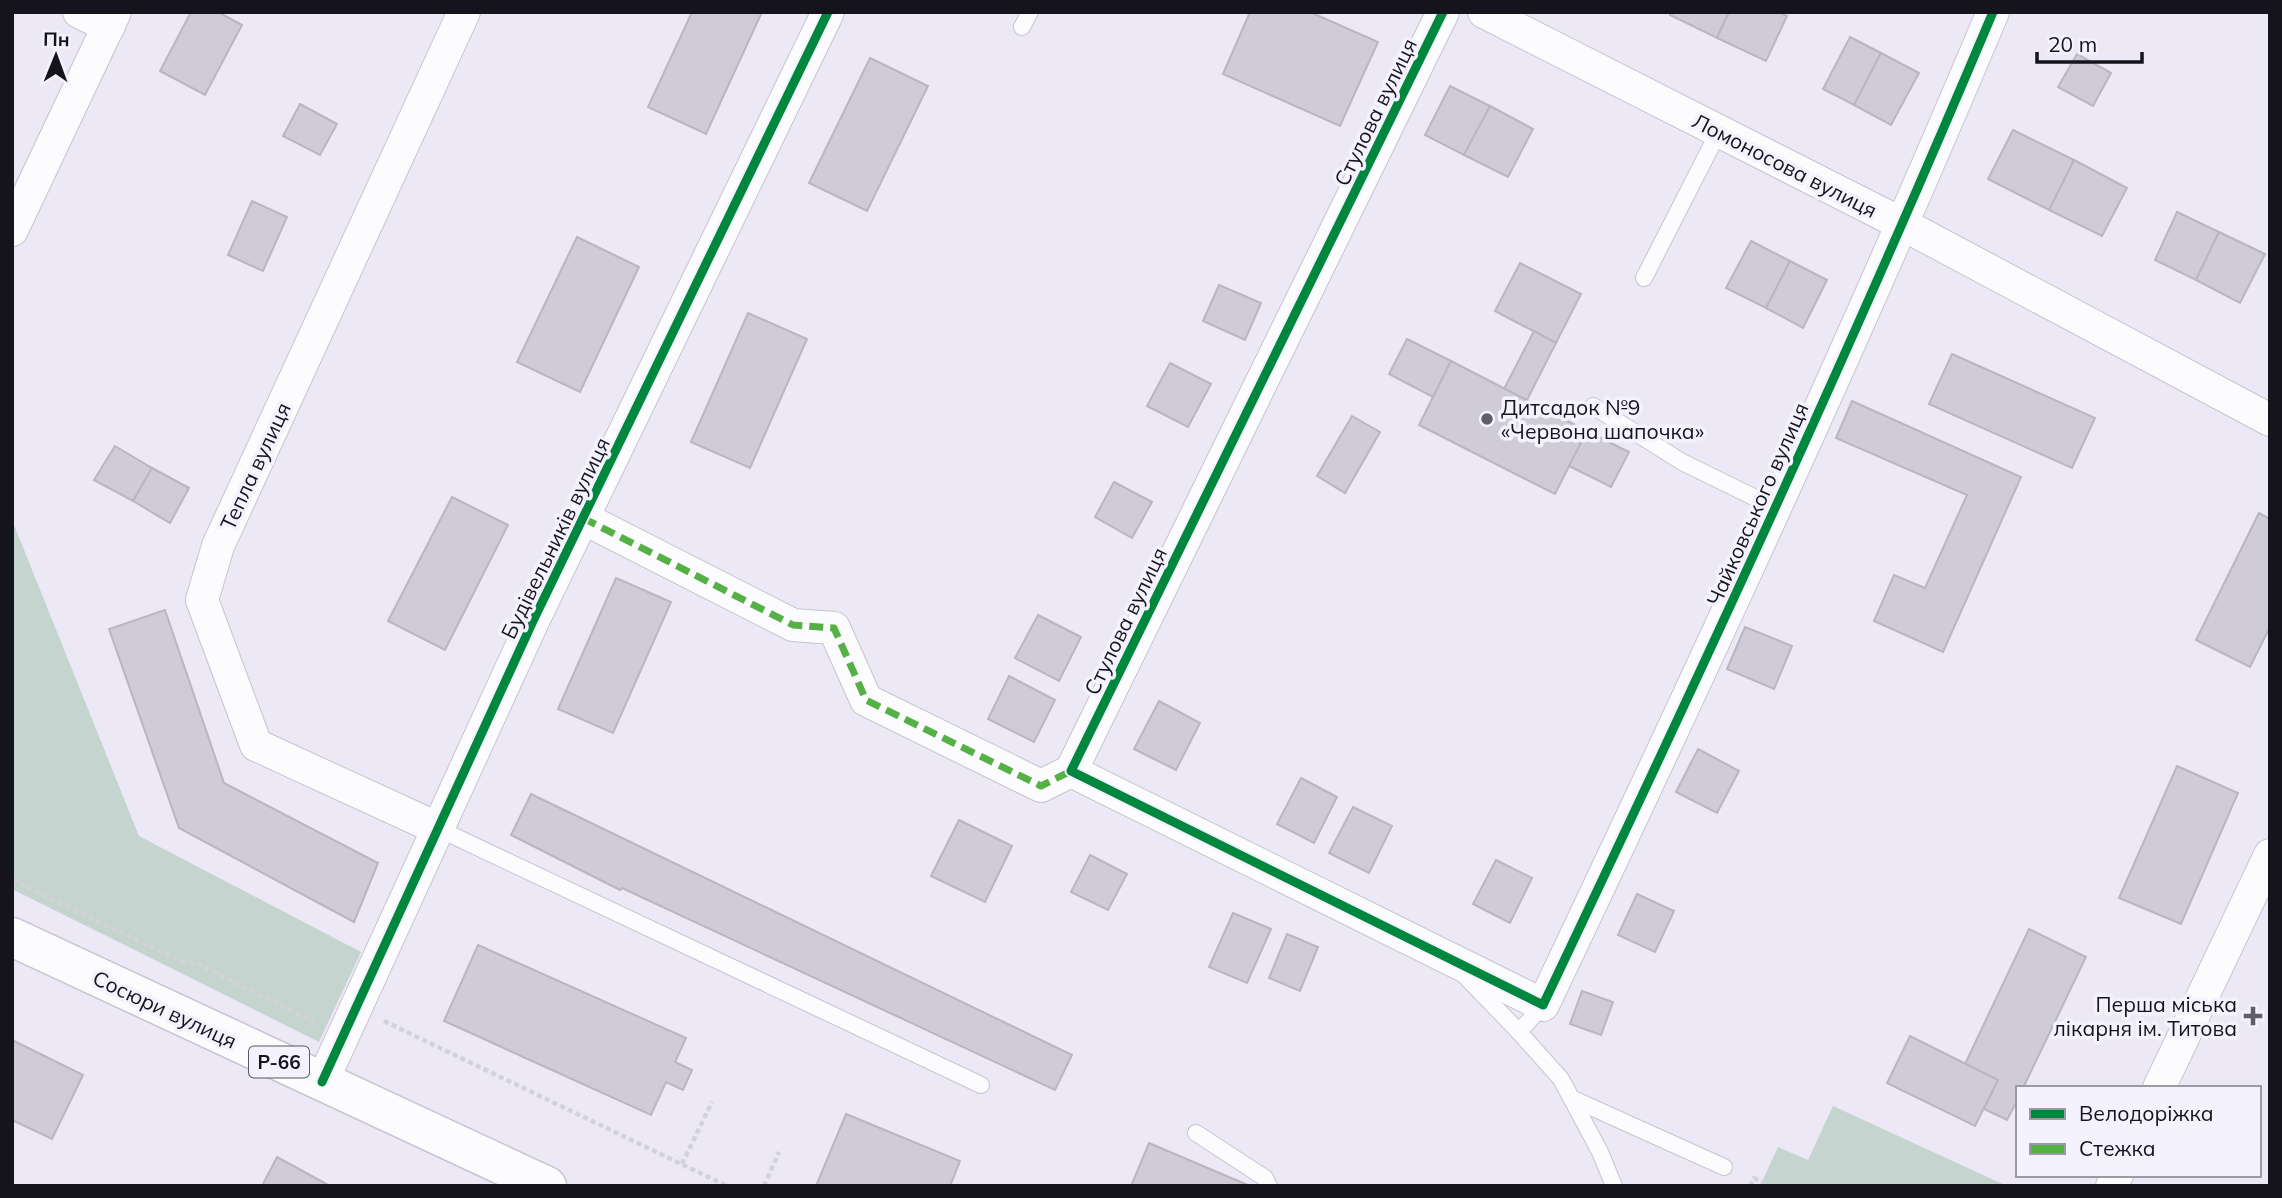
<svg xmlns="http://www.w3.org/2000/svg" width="2282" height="1198" font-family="Mulish,sans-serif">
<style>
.green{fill:#c6d4d0}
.building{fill:#cfcbd8;stroke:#b9b6c1;stroke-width:2}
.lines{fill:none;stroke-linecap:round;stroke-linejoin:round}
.lane-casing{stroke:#c7c4cf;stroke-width:18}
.street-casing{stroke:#c7c4cf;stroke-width:34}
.primary-casing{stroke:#c7c4cf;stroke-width:41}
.path{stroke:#d3d2d7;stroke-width:4.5;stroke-dasharray:5 3.5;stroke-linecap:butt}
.lane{stroke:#fcfcfe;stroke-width:16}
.street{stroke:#fcfcfe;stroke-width:32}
.primary{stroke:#fcfcfe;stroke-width:38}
.quiet{stroke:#55b145;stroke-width:7;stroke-dasharray:14 7;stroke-linecap:butt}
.cycleway-casing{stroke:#f4f2fc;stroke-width:13}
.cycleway{stroke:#00873e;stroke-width:9}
.poi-dot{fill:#605e68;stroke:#f4f2fc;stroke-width:2.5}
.labels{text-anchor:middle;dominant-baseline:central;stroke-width:7;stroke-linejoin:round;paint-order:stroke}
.shield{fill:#f4f2fc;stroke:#58565e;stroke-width:2}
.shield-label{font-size:19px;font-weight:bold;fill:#15131b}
.street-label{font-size:21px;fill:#15131b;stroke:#f4f2fc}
.poi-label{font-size:21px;fill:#15131b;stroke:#f4f2fc;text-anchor:start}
</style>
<rect width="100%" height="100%" fill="#ece8f6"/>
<!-- green -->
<g class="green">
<polygon points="12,520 139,836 361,952 319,1042 12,889"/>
<polygon points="1833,1106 2007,1186 1760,1186 1778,1147 1808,1160"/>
</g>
<!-- building -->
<g class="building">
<polygon points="191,12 218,12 242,25 205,95 160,71"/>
<polygon points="692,12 762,12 706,134 648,107"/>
<polygon points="1250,12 1310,12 1378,42 1340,126 1223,74"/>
<polygon points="1671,12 1729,12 1717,38 1670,15"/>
<polygon points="1729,12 1779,12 1787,16 1766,61 1717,38"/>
<polygon points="1850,37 1881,53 1854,105 1823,89"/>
<polygon points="1881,53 1919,73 1891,125 1854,105"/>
<polygon points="2077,54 2111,73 2093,106 2058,87"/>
<polygon points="870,58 928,86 867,211 809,183"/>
<polygon points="1450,86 1490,106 1464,155 1425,135"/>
<polygon points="300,104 337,124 320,155 283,136"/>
<polygon points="1490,106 1533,129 1508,177 1464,155"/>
<polygon points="2013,130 2074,160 2049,210 1988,179"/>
<polygon points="2074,160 2127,188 2102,236 2049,210"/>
<polygon points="252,201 287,217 263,271 228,255"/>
<polygon points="2177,212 2219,232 2196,280 2155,260"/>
<polygon points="2219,232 2265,254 2240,303 2196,280"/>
<polygon points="577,237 639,267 580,392 517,362"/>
<polygon points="1751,241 1790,261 1766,308 1726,288"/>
<polygon points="1790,261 1827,280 1803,328 1766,308"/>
<polygon points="1520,263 1581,294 1556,343 1495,311"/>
<polygon points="1219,285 1261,303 1245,340 1203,321"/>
<polygon points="748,313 807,339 750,468 691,442"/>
<polygon points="1534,331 1556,343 1527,400 1504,389"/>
<polygon points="1407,339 1451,361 1433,397 1389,374"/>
<polygon points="1952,354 2095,418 2072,468 1929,404"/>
<polygon points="1451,361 1587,431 1555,494 1419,425"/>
<polygon points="1170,363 1211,384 1188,427 1147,406"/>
<polygon points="1852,401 2021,477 1943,652 1874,621 1894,575 1925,588 1967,495 1836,438"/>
<polygon points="1352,416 1380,432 1345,493 1317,476"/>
<polygon points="1587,431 1629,452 1611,487 1569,466"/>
<polygon points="115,446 152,468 133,501 94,480"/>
<polygon points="152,468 189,488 170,523 133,501"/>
<polygon points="1114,482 1152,502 1132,538 1095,517"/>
<polygon points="452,497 508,525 445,650 388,621"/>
<polygon points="2259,513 2270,519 2270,627 2250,667 2196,640"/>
<polygon points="616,578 671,602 613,733 558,709"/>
<polygon points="165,610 224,783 378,863 354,922 179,828 109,629"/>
<polygon points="1038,615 1081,637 1059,681 1015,658"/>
<polygon points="1745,627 1792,646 1774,689 1727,669"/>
<polygon points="1009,676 1055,700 1034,742 988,719"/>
<polygon points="1159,701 1200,723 1176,770 1134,749"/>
<polygon points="1698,749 1739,771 1717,813 1676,792"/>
<polygon points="2177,766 2238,793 2181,924 2119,898"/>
<polygon points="1301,778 1337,797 1314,843 1277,824"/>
<polygon points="531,794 1072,1055 1055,1090 622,888 620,890 511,835"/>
<polygon points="1353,807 1392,826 1369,873 1329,853"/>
<polygon points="959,820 1012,846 985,902 931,876"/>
<polygon points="1090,855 1127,874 1108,910 1071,892"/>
<polygon points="1496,860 1532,878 1510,923 1473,904"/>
<polygon points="1637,894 1674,911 1655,952 1618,935"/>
<polygon points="1233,913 1271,929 1247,983 1209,967"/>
<polygon points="2029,929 2086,957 2023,1088 2018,1088 2018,1099 2007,1120 1984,1109 1998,1080 1965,1064"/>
<polygon points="1287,934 1318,947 1300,991 1269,978"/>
<polygon points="478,945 686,1038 675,1062 692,1070 683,1090 666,1082 651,1115 444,1021"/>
<polygon points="1582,991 1613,1002 1601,1035 1570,1024"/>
<polygon points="1910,1036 1998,1080 1975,1126 1887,1083"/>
<polygon points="12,1040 83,1075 52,1139 12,1120"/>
<polygon points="846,1114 960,1161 950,1186 816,1186"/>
<polygon points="1149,1143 1250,1186 1131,1186"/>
<polygon points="277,1157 330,1186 262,1186"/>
</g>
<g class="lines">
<defs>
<g id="lane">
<polyline points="1022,27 1030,12"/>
<polyline points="1644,278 1719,131"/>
<polyline points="1593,406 1682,462 1774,507"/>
<polyline points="439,829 981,1085"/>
<polyline points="1465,976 1519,1032"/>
<polyline points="1543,1005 1519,1032 1561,1079 1600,1152 1614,1186"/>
<polyline points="1571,1098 1724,1167"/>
<polyline points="1196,1133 1265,1178 1269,1186"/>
</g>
<g id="street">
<polyline points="79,12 109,26"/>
<polyline points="1484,12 1904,225 2270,420"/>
<polyline points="12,230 115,12"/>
<polyline points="583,518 793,625 834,628 866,700 1041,786 1071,771"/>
<path d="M1071,771L1543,1005C1699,677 1852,347 1993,12"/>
<polyline points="1071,771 1443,12"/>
<polyline points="439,829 256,745 202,600 218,546 464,12"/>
<polyline points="322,1082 533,621 828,12"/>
<polyline points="2159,1088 2270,855"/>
<polyline points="2112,1186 2117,1175"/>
</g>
<polyline id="primary" points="12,937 547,1186"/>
</defs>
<!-- lane casing -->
<use href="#lane" class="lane-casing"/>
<!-- street casing -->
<use href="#street" class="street-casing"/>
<!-- primary casing -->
<use href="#primary" class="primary-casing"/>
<!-- path -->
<g class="path">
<polyline points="12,880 185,963 196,963 314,1022"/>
<polyline points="384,1021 727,1186"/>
<polyline points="682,1164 712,1102"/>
<polyline points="764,1186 779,1152"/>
<polyline points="1750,1186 1754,1178 1771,1186"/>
</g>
<!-- lane -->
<use href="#lane" class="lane"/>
<!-- street -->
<use href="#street" class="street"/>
<!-- primary -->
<use href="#primary" class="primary"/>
<!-- quiet -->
<polyline class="quiet" points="583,518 793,625 834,628 866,700 1041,786 1071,771"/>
<defs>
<g id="cycleway">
<path d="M1443,12L1071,771L1543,1005C1699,677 1852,347 1993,12"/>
<polyline points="322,1082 533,621 828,12"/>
</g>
</defs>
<!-- cycleway casing -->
<use href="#cycleway" class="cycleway-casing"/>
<!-- cycleway -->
<use href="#cycleway" class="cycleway"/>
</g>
<!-- markers -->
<g class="poi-dot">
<circle cx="1487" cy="419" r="7"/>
<path d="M2249.5 1005.5h7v7h7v7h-7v7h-7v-7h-7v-7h7z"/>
</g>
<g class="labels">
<!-- shield labels -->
<rect class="shield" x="249" y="1046.5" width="60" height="31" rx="5"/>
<g class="shield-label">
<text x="279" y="1062">Р-66</text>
</g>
<!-- street labels -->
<g class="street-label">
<text transform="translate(1375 112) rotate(-64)">Стулова вулиця</text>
<text transform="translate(1785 165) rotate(27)">Ломоносова вулиця</text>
<text transform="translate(255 466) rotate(-65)">Тепла вулиця</text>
<text transform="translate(1757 504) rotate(-66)">Чайковського вулиця</text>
<text transform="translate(555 538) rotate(-64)">Будівельників вулиця</text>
<text transform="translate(1125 621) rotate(-64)">Стулова вулиця</text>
<text transform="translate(165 1009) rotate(25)">Сосюри вулиця</text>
</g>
<!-- poi labels -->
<g class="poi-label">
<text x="1501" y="407">Дитсадок №9<tspan x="1501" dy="24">«Червона шапочка»</tspan></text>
<text x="2237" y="1004" text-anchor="end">Перша міська<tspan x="2237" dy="24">лікарня ім. Титова</tspan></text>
</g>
</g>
<!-- border -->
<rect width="2282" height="1198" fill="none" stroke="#15131b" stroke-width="28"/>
<!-- legend -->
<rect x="2016" y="1086" width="245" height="91" fill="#f4f2fc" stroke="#9b99a2" stroke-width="2"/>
<rect x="2030" y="1109" width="35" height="10" fill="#00873e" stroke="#9b99a2" stroke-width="2"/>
<text x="2079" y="1121" font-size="21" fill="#15131b">Велодоріжка</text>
<rect x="2030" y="1144" width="35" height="10" fill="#55b145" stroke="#9b99a2" stroke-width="2"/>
<text x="2079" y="1156" font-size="21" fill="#15131b">Стежка</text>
<!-- north arrow -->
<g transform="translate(56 56) rotate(1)" stroke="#f4f2fc" stroke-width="5" paint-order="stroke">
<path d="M0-5L12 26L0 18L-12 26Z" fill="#15131b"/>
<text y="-10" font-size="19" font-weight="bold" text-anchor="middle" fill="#15131b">Пн</text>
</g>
<!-- scale -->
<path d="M2037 52v10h105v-10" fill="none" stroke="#15131b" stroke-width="3.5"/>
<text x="2048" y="52" font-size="21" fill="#15131b" stroke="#f4f2fc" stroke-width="5" paint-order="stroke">20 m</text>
</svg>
